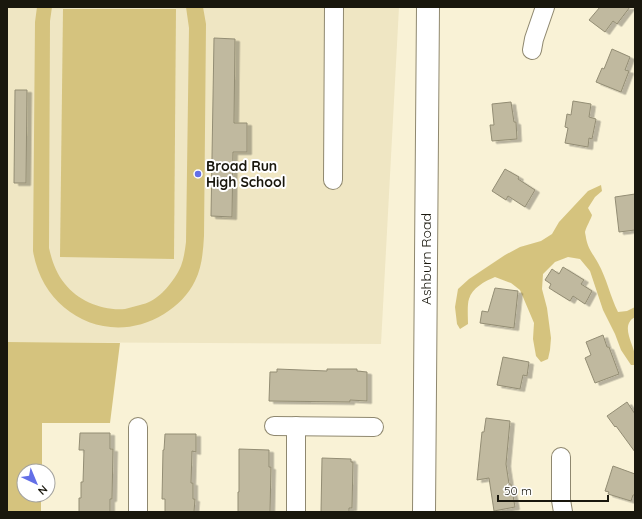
<svg xmlns="http://www.w3.org/2000/svg" width="642" height="519" font-family="Quicksand,sans-serif">
<style>
.built{fill:#efe6c3}
.green{fill:#d5c37e}
.building{fill:#c0b99f;stroke:#938d74;filter:url(#shadow)}
.lines{fill:none;stroke-linecap:round;stroke-linejoin:round}
.minor-casing{stroke:#8f886f;stroke-width:20}
.major-casing{stroke:#8f886f;stroke-width:24}
.minor{stroke:#fff;stroke-width:18}
.major{stroke:#fff;stroke-width:22}
.poi-dot{fill:#636fe7;stroke:#fff;stroke-width:1.5}
.labels{text-anchor:middle;dominant-baseline:central;stroke-width:4;stroke-linejoin:round;paint-order:stroke}
.poi-label{font-size:14px;font-weight:bold;fill:#19170d;stroke:#fff;text-anchor:start}
.street-label{font-size:14px;fill:#19170d;stroke:#fff}
</style>
<defs>
<filter id="shadow"><feDropShadow dx="4.5" dy="2.5" stdDeviation="0" flood-color="#0004"/></filter>
</defs>
<rect width="100%" height="100%" fill="#f9f2d6"/>
<!-- built -->
<polygon class="built" points="7,7 399,7 381,344 7,342"/>
<!-- green -->
<g class="green">
<path d="M37,7H52L50,21L49,248C52,261 56,273 65,284C78,301 103,311 125,309C130,308 135,306 140,305C143,304 148,303 151,301C163,295 176,278 181,266C184,258 185,250 186,242L189,28L186,7H203L206,24L204,236C203,252 202,267 195,281C189,294 177,306 164,314C109,348 43,314 33,251L35,22Z"/>
<polygon points="63,9 176,9 174,259 60,257"/>
<path d="M601,185L602,191L595,197L588,208L592,215C591,219 586,227 585,232C585,233 586,237 586,238C588,249 593,254 598,263C607,279 610,296 618,312L627,311L635,307V317C620,325 633,343 635,355C635,358 635,362 635,365H631L621,350L615,334L603,310L590,271L580,259L568,257L555,262L543,274L542,289L547,308L551,338L550,350L548,359L541,362L536,356L533,339L534,323L520,290L511,283L495,277C485,281 472,288 469,299C467,304 468,318 468,324L460,329L457,324L455,307L458,289L469,279L505,255L520,247L541,241L552,234L559,222L588,191Z"/>
<polygon points="7,342 120,343 110,423 42,423 42,471 24,471 24,495 41,495 41,512 7,512"/>
</g>
<!-- building -->
<g class="building">
<polygon points="600,7 630,7 617,24 613,21 605,32 589,20"/>
<polygon points="214,38 235,39 234,123 247,123 247,152 233,152 232,217 211,216"/>
<polygon points="612,49 630,57 625,70 629,71 621,92 596,82 602,68 604,69"/>
<polygon points="15,90 27,90 26,183 14,183"/>
<polygon points="573,101 591,104 589,117 596,119 592,139 589,138 588,147 565,143 568,128 565,127 567,114 571,115"/>
<polygon points="511,102 514,122 516,122 517,139 492,141 490,125 494,125 492,104"/>
<polygon points="505,169 519,177 518,179 535,190 525,207 508,196 506,200 492,191"/>
<polygon points="635,194 635,230 619,232 615,197"/>
<polygon points="563,267 584,280 581,284 592,291 585,304 573,296 570,301 549,288 551,284 545,280 552,269 559,274"/>
<polygon points="495,288 518,291 514,328 480,323 482,311 488,312"/>
<polygon points="603,335 607,347 609,347 619,374 595,383 585,358 591,355 586,342"/>
<polygon points="503,357 529,362 527,376 523,375 520,389 497,385"/>
<polygon points="277,369 327,371 327,369 357,369 357,371 367,372 367,401 350,400 350,402 269,401 270,372 277,372"/>
<polygon points="627,402 635,414 635,452 616,426 615,427 607,416"/>
<polygon points="486,418 510,421 506,464 509,484 511,484 515,507 494,511 489,478 477,480 482,432 484,432"/>
<polygon points="80,433 110,433 110,449 113,449 112,499 110,499 110,512 79,512 79,498 81,498 81,482 83,482 84,450 79,450"/>
<polygon points="165,434 196,434 196,452 192,451 191,483 193,483 193,499 195,499 194,512 165,512 165,499 162,499 163,450 164,450"/>
<polygon points="239,449 269,450 269,467 271,467 270,512 238,512 238,492 239,492"/>
<polygon points="322,458 351,459 351,462 353,462 352,508 349,508 349,512 321,512"/>
<polygon points="613,466 635,474 635,495 633,495 631,501 608,494 609,492 605,491"/>
</g>
<g class="lines">
<defs>
<g id="minor">
<polyline points="532,50 534,39 545,7"/>
<polyline points="333,180 334,7"/>
<polyline points="274,426 374,427"/>
<polyline points="561,457 561,500 563,512"/>
<polyline points="138,512 138,427"/>
<polyline points="296,512 296,426"/>
</g>
<polyline id="major" points="424,512 428,7"/>
</defs>
<!-- minor casing -->
<use href="#minor" class="minor-casing"/>
<!-- major casing -->
<use href="#major" class="major-casing"/>
<!-- minor -->
<use href="#minor" class="minor"/>
<!-- major -->
<use href="#major" class="major"/>
</g>
<!-- markers -->
<circle class="poi-dot" cx="198" cy="174" r="4"/>
<g class="labels">
<!-- poi labels -->
<g class="poi-label">
<text x="206" y="166">Broad Run<tspan x="206" dy="16">High School</tspan></text>
</g>
<!-- street labels -->
<g class="street-label">
<text transform="translate(426 259) rotate(-90)">Ashburn Road</text>
</g>
</g>
<!-- border -->
<rect width="642" height="519" fill="none" stroke="#19170d" stroke-width="16"/>
<!-- north arrow -->
<g transform="translate(36 483) rotate(136)"><circle r="19" fill="#ffffff" stroke="#a3a29e"/>
<path d="M0-3L7 15L0 10L-7 15Z" fill="#636fe7"/>
<text y="-6" font-size="11" font-weight="bold" text-anchor="middle" fill="#19170d">N</text>
</g>
<!-- scale -->
<path d="M498 495v6h110v-6" fill="none" stroke="#19170d" stroke-width="2"/>
<text x="504" y="495" font-size="12" fill="#19170d" stroke="#ffffff" stroke-width="3" paint-order="stroke">50 m</text>
</svg>
